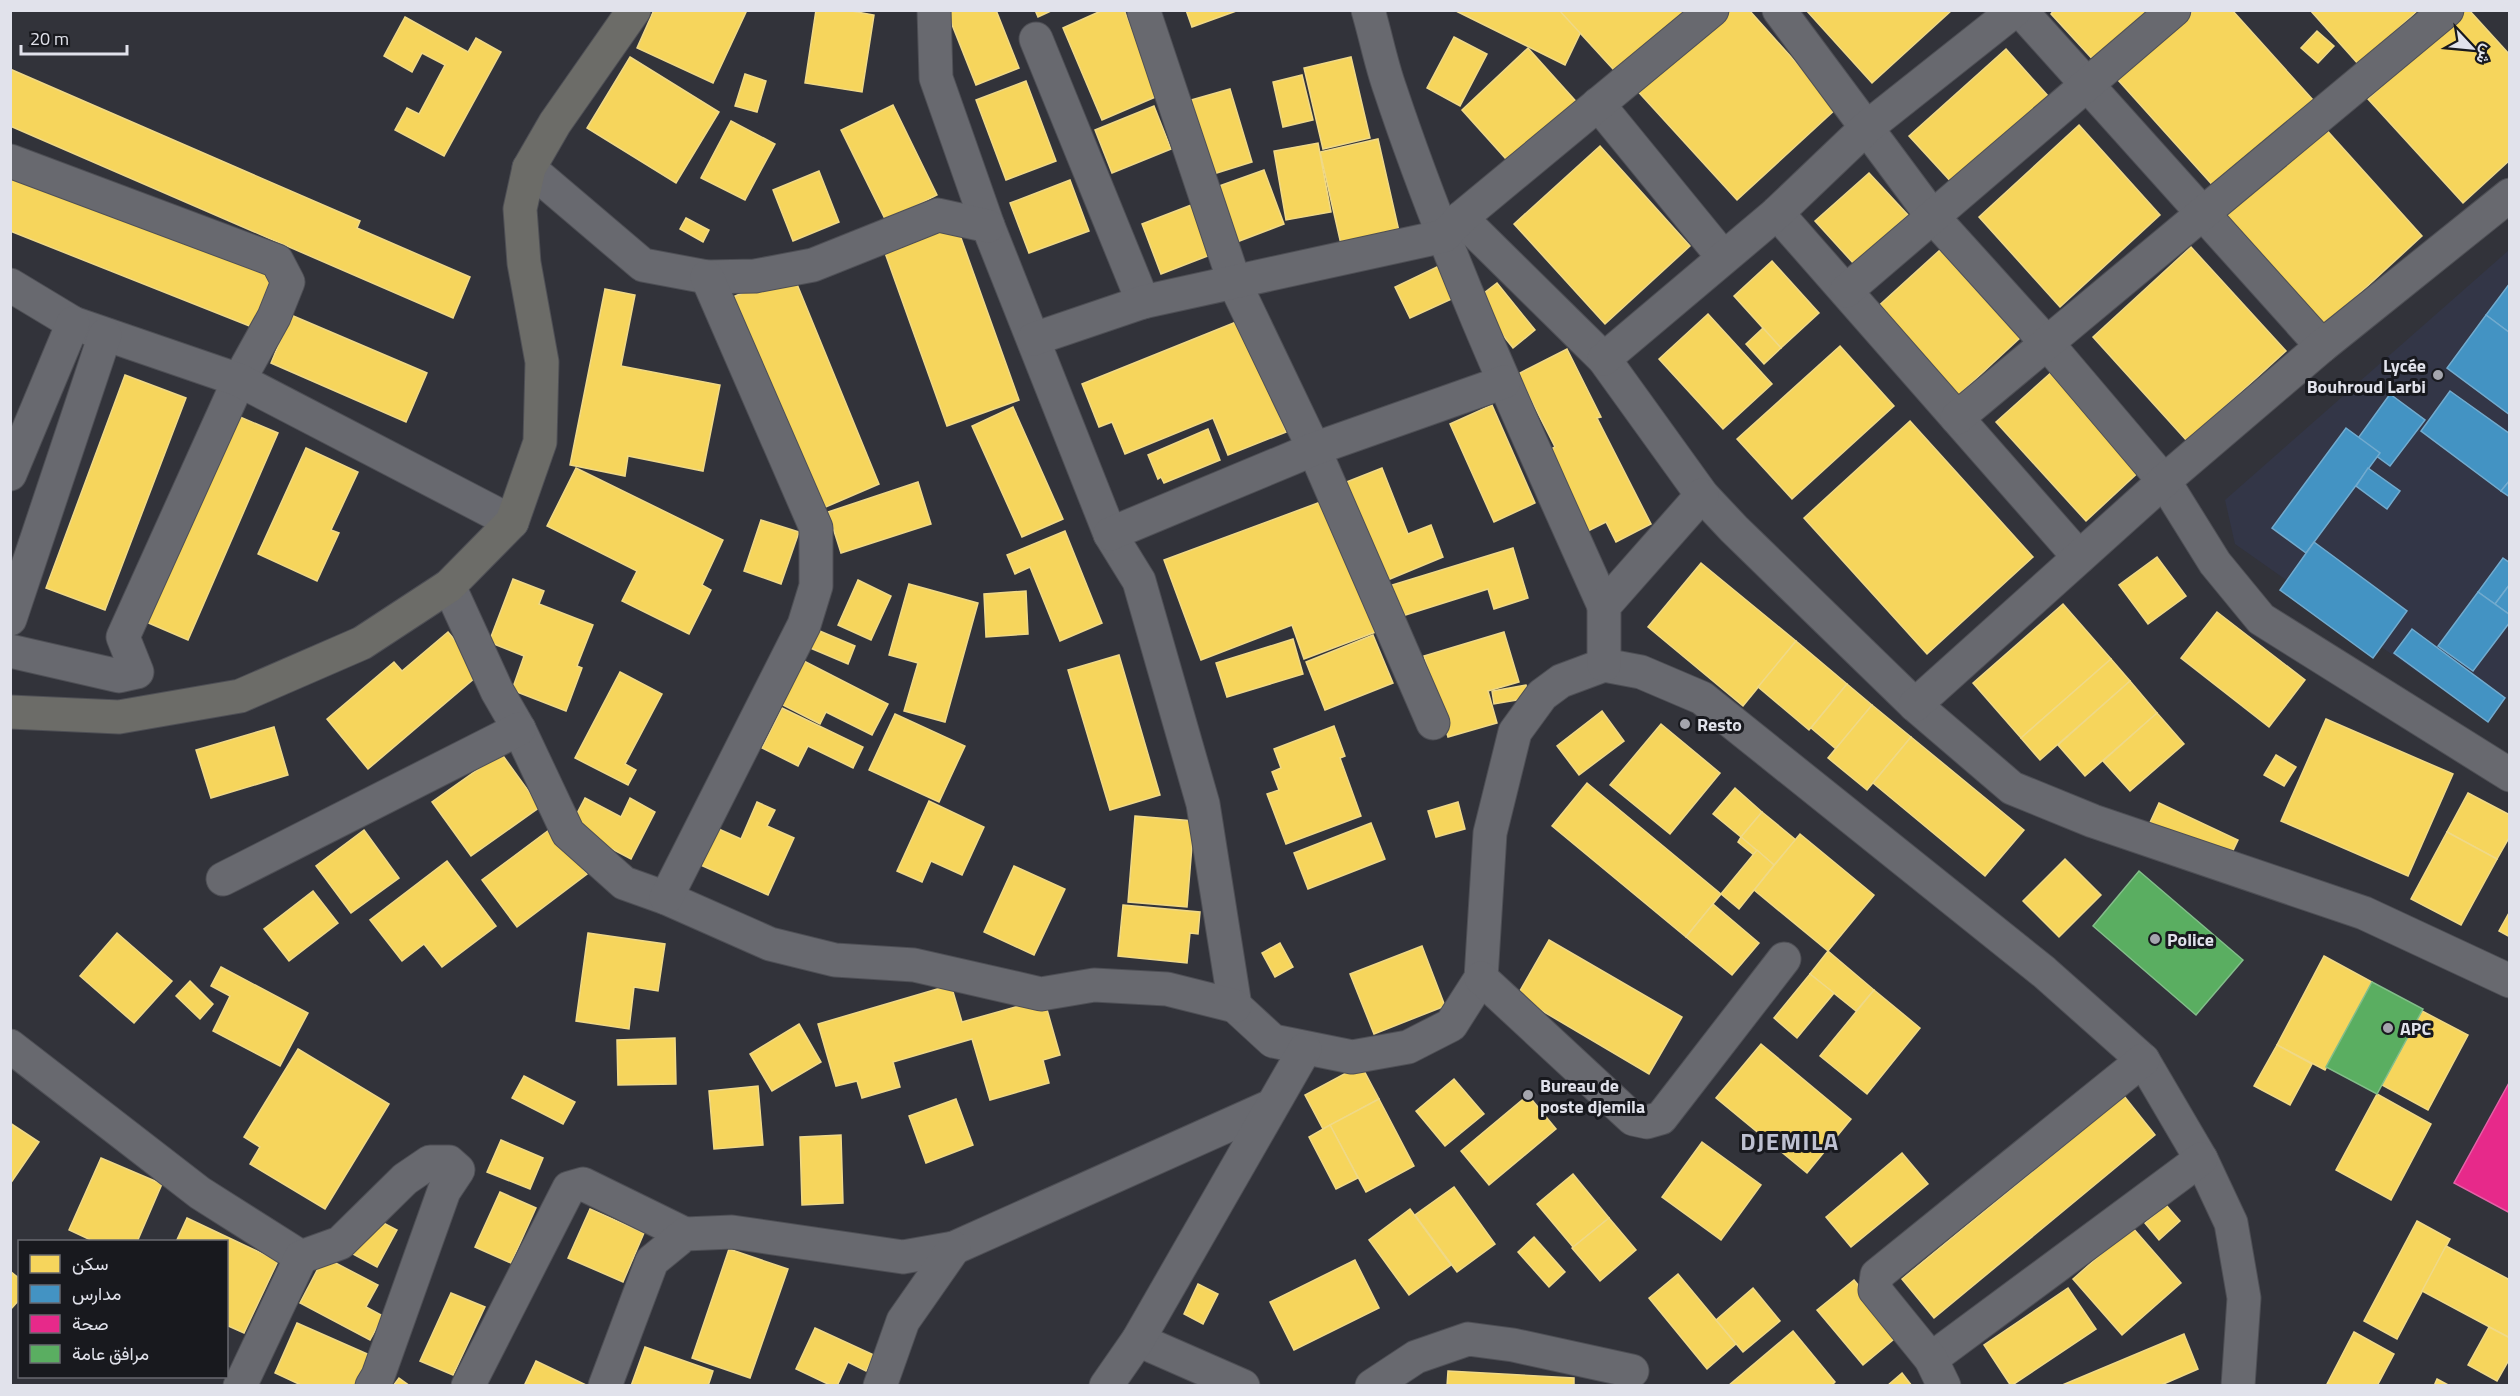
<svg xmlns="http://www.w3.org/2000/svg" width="2520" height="1396" font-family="'Titillium Web',Vazirmatn,sans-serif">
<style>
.built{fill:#333647}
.homes{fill:#f6d55c;stroke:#f0d987;stroke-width:1.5}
.schools{fill:#4393c3;stroke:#72abcf;stroke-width:1.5}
.health{fill:#e7298a;stroke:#e560a7;stroke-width:1.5}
.public{fill:#5aae61;stroke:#82be8a;stroke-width:1.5}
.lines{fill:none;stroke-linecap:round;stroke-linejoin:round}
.minor-casing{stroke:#4e4f55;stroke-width:35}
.major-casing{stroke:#4e4f55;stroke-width:35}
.minor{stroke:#68696f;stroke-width:33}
.major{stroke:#6c6c68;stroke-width:33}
.poi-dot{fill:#a4a5ad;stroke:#18191e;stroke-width:2}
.labels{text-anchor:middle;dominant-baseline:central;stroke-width:6;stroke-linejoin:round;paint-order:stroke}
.poi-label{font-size:18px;font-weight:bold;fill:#e1e2eb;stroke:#18191e;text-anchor:start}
.district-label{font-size:24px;font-weight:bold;letter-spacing:1.5px;fill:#bec1d1;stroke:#18191e}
</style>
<rect width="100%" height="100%" fill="#32333a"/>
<!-- built -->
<polygon class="built" points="2509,250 2510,694 2488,722 2235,544 2225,500"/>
<!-- homes -->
<g class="homes">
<polygon points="654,10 747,10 713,83 637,48"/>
<polygon points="816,10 846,10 874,15 862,92 805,83"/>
<polygon points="951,10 996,10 1019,68 976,85 947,12"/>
<polygon points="1035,10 1053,10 1038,17"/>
<polygon points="1103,10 1124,10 1160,95 1102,120 1063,28"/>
<polygon points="1186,10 1239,10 1192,27"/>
<polygon points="1454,10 1565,10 1586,21 1565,65"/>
<polygon points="1559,10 1699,10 1623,80"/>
<polygon points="1717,10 1749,10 1837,108 1737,200 1633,86"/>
<polygon points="1806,10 1952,10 1872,83"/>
<polygon points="2054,10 2154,10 2096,63 2051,14"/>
<polygon points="2194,10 2232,10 2313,100 2216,189 2118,80"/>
<polygon points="2310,10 2418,10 2359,65"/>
<polygon points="2465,10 2469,10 2510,55 2510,160 2463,203 2368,99"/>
<polygon points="405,17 468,52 476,38 501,52 444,156 395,130 407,108 419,114 445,65 422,53 412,72 384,56"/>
<polygon points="2317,31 2334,46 2318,63 2301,48"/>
<polygon points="1454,37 1487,54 1460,106 1427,88"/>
<polygon points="1528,48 1581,107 1514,168 1462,110"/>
<polygon points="2006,49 2049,97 1953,184 1909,136"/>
<polygon points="630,57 719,112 676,183 587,128"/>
<polygon points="1351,57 1370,138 1323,149 1304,68"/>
<polygon points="10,69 360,221 357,228 470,277 453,318 10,126"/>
<polygon points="745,74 766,81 757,112 735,106"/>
<polygon points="1302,75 1313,120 1283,127 1273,82"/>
<polygon points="1026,81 1056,161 1006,180 976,100"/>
<polygon points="1230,89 1252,162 1207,176 1184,102"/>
<polygon points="893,105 937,195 886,221 841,130"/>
<polygon points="1154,106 1171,149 1112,173 1095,130"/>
<polygon points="731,121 775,144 745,200 701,178"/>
<polygon points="2079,125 2160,215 2060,307 1979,217"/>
<polygon points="2323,126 2422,236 2324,326 2224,216"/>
<polygon points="1378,139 1401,240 1343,253 1320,152"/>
<polygon points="1318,143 1331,212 1286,220 1274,151"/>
<polygon points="1600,146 1690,246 1605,324 1514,224"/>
<polygon points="1264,170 1284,224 1229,245 1208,190"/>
<polygon points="819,171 839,222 793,241 773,190"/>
<polygon points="1869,173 1908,215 1854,264 1815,221"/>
<polygon points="10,174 272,277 252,327 10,231"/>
<polygon points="1070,180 1089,231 1029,253 1010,203"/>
<polygon points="1199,202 1218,252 1161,274 1142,224"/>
<polygon points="686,218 709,230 703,242 680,229"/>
<polygon points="956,224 1019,400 947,426 884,250"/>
<polygon points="2191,247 2286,351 2187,441 2093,337"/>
<polygon points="1940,250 2020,338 1954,399 1874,310"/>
<polygon points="1772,261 1819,313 1781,348 1734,296"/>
<polygon points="1439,266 1454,298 1410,318 1395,287"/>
<polygon points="792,272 879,484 821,509 733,297"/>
<polygon points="1497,283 1535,330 1513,348 1475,300"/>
<polygon points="605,289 635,295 621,366 720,385 703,471 628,456 625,476 570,465"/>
<polygon points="1708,314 1772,384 1723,429 1659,359"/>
<polygon points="291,315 427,373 406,422 271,363"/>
<polygon points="1241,320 1286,432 1228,455 1213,418 1125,454 1112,422 1099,427 1082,384"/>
<polygon points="1763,328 1781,348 1764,364 1746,344"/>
<polygon points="1840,346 1894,406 1792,499 1737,439"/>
<polygon points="1567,349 1601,417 1597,418 1651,524 1616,542 1606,522 1588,531 1547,451 1555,447 1518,374"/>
<polygon points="2054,370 2143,468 2086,521 1996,422"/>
<polygon points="125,375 186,398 105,610 46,588"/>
<polygon points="1492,405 1535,503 1494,522 1450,424"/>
<polygon points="1013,407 1063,519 1022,537 972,426"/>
<polygon points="233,414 278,433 188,640 144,621"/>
<polygon points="1910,421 2033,557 1927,654 1804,518"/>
<polygon points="1208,429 1220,460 1164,483 1161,477 1158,479 1148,455"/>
<polygon points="306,448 358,472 331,530 339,533 317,581 258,554"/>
<polygon points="576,468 723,540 702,585 711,590 689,634 622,601 637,571 547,526"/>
<polygon points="1382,468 1408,534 1431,525 1443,557 1378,584 1339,485"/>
<polygon points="918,482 931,524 841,553 828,512"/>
<polygon points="1326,500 1381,630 1304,659 1292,625 1201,660 1164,560"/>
<polygon points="761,520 799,532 781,584 744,571"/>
<polygon points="1065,531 1102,623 1060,641 1030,567 1015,574 1007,555"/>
<polygon points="1513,548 1528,598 1494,609 1488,589 1399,617 1389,586"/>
<polygon points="2157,557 2186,596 2148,624 2119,585"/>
<polygon points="1701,563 1796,641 1743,706 1648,627"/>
<polygon points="513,579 544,591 539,604 593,625 577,666 582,668 566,711 512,690 524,656 489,642"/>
<polygon points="858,580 891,596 871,640 838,625"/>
<polygon points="909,584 978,603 945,722 904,711 918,663 889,655"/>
<polygon points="1026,591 1028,634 986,637 984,594"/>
<polygon points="2063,604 2111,659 2021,738 1973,683"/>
<polygon points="2217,612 2305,680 2269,727 2181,658"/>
<polygon points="815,629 855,646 848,664 808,647"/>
<polygon points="448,632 482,672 368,769 327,719 394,662 402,671"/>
<polygon points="1504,632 1519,682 1488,691 1497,723 1448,737 1424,656"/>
<polygon points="1373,635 1393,683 1325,710 1306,662"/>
<polygon points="1293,639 1303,674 1227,697 1216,663"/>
<polygon points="1796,641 1847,684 1809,730 1758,687"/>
<polygon points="1119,655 1160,795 1110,810 1068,670"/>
<polygon points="798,658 888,704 872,735 826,712 820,724 775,701"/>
<polygon points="2111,659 2130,681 2040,760 2021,738"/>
<polygon points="620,672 662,694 625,764 636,770 628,785 575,758"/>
<polygon points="2130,681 2157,713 2085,776 2058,745"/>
<polygon points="1847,684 1872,705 1836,749 1811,728"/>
<polygon points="1526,685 1529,698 1494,704 1492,691"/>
<polygon points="1872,705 1911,737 1867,790 1828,758"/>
<polygon points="782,708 863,747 853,768 808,746 798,766 762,748"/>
<polygon points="1602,711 1624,741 1579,775 1557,746"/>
<polygon points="2157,713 2184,744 2130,791 2103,761"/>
<polygon points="895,714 965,746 939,802 869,770"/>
<polygon points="2326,719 2453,774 2408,876 2281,821"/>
<polygon points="1661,724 1720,773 1670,834 1610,785"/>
<polygon points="1334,726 1345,756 1340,758 1361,816 1286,844 1267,794 1279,790 1272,772 1281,768 1274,749"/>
<polygon points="274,727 288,775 211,798 196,750"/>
<polygon points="1911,737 2024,830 1985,876 1873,783"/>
<polygon points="501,753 540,807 471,856 432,802"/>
<polygon points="2276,755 2296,767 2284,786 2264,775"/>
<polygon points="1587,783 1721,894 1686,937 1552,826"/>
<polygon points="1735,788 1762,812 1741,837 1713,814"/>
<polygon points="2468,793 2510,815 2510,836 2497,859 2447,832"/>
<polygon points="585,798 621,817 630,798 655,812 631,859 570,827"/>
<polygon points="929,801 984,827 962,875 931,861 922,882 897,871"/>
<polygon points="757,802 775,810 767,826 794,838 768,895 694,862 710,825 741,839"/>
<polygon points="1458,802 1465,829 1436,837 1428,811"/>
<polygon points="2159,803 2238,840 2226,865 2148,827"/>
<polygon points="1762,812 1796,840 1774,865 1741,837"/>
<polygon points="1135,816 1194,821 1187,907 1128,902"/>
<polygon points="1371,823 1385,859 1308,889 1294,853"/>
<polygon points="553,827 587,874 517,927 482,880"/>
<polygon points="364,830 399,878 351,913 316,866"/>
<polygon points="2447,832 2497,859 2461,925 2411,899"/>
<polygon points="1800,834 1874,895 1828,951 1754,890"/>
<polygon points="1741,837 1774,865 1771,869 1738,842"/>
<polygon points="1757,850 1774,865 1739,909 1721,894"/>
<polygon points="2065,859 2101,895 2059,937 2023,901"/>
<polygon points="447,861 496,926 442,967 424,944 402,961 370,920"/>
<polygon points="1014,866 1065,889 1034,955 984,932"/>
<polygon points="313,891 338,923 289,961 264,929"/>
<polygon points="1713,904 1759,943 1732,975 1686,937"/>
<polygon points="1123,905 1200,912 1198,934 1190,933 1187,963 1118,956"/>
<polygon points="2510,911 2510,937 2499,931"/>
<polygon points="117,933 172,981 134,1023 80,976"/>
<polygon points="588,933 665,944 658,991 634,987 629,1029 576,1021"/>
<polygon points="1549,940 1682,1017 1649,1074 1517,996"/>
<polygon points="1280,943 1293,967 1275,977 1262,953"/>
<polygon points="1422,946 1445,1006 1374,1034 1350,974"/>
<polygon points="1828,951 1874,990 1856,1011 1810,974"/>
<polygon points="2324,956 2372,982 2325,1070 2277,1045"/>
<polygon points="221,967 308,1013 280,1066 213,1031 230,996 211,986"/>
<polygon points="1810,974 1834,993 1797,1038 1774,1018"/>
<polygon points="190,981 213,1004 200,1019 176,996"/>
<polygon points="951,985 962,1022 1044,999 1060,1055 1043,1060 1049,1083 990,1100 972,1039 893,1062 900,1087 862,1098 857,1081 836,1086 818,1024"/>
<polygon points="1874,990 1920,1028 1867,1094 1820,1056"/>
<polygon points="2422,1011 2468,1035 2428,1110 2382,1085"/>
<polygon points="799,1024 821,1062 772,1091 750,1054"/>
<polygon points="675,1038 676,1084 618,1085 617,1040"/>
<polygon points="1761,1044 1851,1119 1807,1173 1716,1098"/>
<polygon points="2277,1045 2312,1064 2290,1105 2254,1086"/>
<polygon points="298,1049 389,1104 325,1209 250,1164 260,1147 244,1137"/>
<polygon points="1361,1065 1379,1099 1323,1129 1305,1095"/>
<polygon points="524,1076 575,1102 563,1124 512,1098"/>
<polygon points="1454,1079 1484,1114 1445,1146 1416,1111"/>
<polygon points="758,1086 763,1145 714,1149 709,1091"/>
<polygon points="2377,1094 2431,1124 2391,1200 2336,1170"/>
<polygon points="1528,1095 1556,1129 1489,1185 1461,1151"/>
<polygon points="2124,1096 2155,1135 1934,1318 1902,1279"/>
<polygon points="956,1099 973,1145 926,1163 909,1116"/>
<polygon points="1379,1099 1414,1166 1366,1192 1330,1125"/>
<polygon points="10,1123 39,1142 10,1184"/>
<polygon points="1330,1125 1358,1178 1336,1189 1309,1137"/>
<polygon points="841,1135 843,1203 802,1205 800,1137"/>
<polygon points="501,1140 543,1158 530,1189 487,1172"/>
<polygon points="1702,1142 1761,1185 1721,1240 1662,1197"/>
<polygon points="1902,1153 1928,1184 1851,1247 1826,1217"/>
<polygon points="101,1158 162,1184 137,1242 95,1242 69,1230"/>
<polygon points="1573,1174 1609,1218 1573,1247 1537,1204"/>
<polygon points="1454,1187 1495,1244 1457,1272 1415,1215"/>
<polygon points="500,1192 536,1208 511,1263 475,1247"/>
<polygon points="2166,1205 2180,1221 2159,1240 2145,1223"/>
<polygon points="590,1209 644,1233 623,1282 568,1258"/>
<polygon points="1410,1209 1451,1265 1409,1295 1369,1240"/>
<polygon points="370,1216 397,1230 377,1267 351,1253"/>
<polygon points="187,1218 278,1261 244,1333 226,1325 226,1242 176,1242"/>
<polygon points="1609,1218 1636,1250 1600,1281 1572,1248"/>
<polygon points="2417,1221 2450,1239 2397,1339 2364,1321"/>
<polygon points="2132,1227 2181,1283 2122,1335 2073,1279"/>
<polygon points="1534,1237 1565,1272 1549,1287 1518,1252"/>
<polygon points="2446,1246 2510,1280 2510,1338 2422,1291"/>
<polygon points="729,1249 788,1269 750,1378 692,1358"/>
<polygon points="324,1257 378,1285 366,1307 383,1316 370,1340 300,1303"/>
<polygon points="1355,1260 1379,1308 1294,1350 1270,1302"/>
<polygon points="10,1271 20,1279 20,1299 10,1310"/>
<polygon points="1678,1274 1736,1344 1707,1369 1649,1298"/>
<polygon points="1854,1280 1899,1335 1863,1365 1817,1310"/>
<polygon points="1198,1284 1218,1294 1203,1324 1184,1314"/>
<polygon points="1753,1288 1780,1321 1743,1352 1716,1320"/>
<polygon points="2068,1288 2096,1329 2011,1386 1984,1345"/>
<polygon points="451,1293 485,1307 453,1375 420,1361"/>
<polygon points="297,1323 374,1357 361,1386 303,1386 275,1373"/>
<polygon points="2489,1327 2510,1338 2510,1358 2497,1381 2468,1365"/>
<polygon points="815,1328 874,1355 866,1371 848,1362 837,1386 832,1386 796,1369"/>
<polygon points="1793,1331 1835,1382 1831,1386 1728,1386"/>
<polygon points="2354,1332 2394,1354 2377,1386 2326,1386"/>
<polygon points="2184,1334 2198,1369 2159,1386 2060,1386"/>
<polygon points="645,1347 713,1371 708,1386 631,1386"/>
<polygon points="536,1361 588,1386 524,1386"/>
<polygon points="1448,1371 1574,1378 1574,1386 1447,1386"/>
<polygon points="1902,1373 1912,1386 1887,1386"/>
<polygon points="399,1378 410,1386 393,1386"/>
<polygon points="2437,1379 2450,1386 2434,1386"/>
</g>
<!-- schools -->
<g class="schools">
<polygon points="2510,283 2510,333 2486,315"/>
<polygon points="2486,315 2510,333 2510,415 2447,368"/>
<polygon points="2450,391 2510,434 2510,480 2501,491 2421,431"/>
<polygon points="2390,394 2425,420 2390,466 2356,441"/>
<polygon points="2346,428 2380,453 2306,553 2272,528"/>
<polygon points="2368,468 2400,491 2387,509 2356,486"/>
<polygon points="2510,480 2510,497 2501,491"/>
<polygon points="2314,542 2407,611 2373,658 2280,590"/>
<polygon points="2503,558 2510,563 2510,584 2495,604 2478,592"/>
<polygon points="2510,584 2510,615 2495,604"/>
<polygon points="2478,592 2510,615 2510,622 2473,671 2438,646"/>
<polygon points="2412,629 2505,698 2488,722 2394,653"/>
</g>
<!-- health -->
<polygon class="health" points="2510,1081 2510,1213 2454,1183"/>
<!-- public -->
<g class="public">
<polygon points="2139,871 2243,960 2196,1015 2093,926"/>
<polygon points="2372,982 2423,1009 2377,1094 2326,1067"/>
</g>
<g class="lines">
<defs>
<g id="minor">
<polyline points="934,10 936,78 988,226 1110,534 1139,581 1203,804 1235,1006 1273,1041 1352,1057 1408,1047 1451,1025 1481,978 1490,833 1515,732 1542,695 1561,681 1604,665 1641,672 1702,698 2044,972 2143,1060 2201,1159 2231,1223 2244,1298 2238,1386"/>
<path d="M1368,10C1376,37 1381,64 1390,89C1449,266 1528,436 1604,606"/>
<polyline points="1779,10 1932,216 2046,342 2164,481 2215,563 2261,619 2510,775"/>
<polyline points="2020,10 2322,346"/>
<polyline points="1144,12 1235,284 1314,449 1433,723"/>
<polyline points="1036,39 1143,302"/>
<polyline points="1598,104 1723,257"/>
<polyline points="10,161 277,261 288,282 274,317 239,380 123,637 137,672 119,676 10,651"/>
<polyline points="529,168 643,265 707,277 755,276 813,265 938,215 988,226"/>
<polyline points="1777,213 2079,557"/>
<polyline points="1461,218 1604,359 1702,495 1734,529 1915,705 2012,788 2093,821 2364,913 2510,981"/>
<polyline points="10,285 73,323 239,380 512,522"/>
<polyline points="1846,291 2174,10"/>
<polyline points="1034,339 1143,302 1444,236 1461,218 1712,10"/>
<polyline points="1604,359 1777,213 1865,129 2015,10"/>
<polyline points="1957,418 2447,10"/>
<polyline points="10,474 73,323"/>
<polyline points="1110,534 1314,449 1504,382"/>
<polyline points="449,586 497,691 519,729 568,833 624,883 666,898 770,944 835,960 914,965 1041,994 1094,985 1167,989 1235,1006"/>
<polyline points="10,619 105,335"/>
<polyline points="1604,665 1604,606 1702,495"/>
<polyline points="1915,705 2164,481 2322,346 2510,195"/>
<polyline points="223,879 519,729"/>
<polyline points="666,898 804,625 816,586 816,528 707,277"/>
<polyline points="1481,978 1633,1119 1647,1122 1661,1118 1784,959"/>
<polyline points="10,1046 200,1193 301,1257"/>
<polyline points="1138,1340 1243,1386"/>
<polyline points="1931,1359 2201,1159"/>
<polyline points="240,1386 301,1257 340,1243 405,1179 430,1162 449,1162 458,1170 444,1191 378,1376 372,1386"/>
<polyline points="468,1386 569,1188 583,1184 685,1234"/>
<polyline points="605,1386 652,1261 685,1234 732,1232 903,1257 954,1248 1271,1106"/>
<polyline points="880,1386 903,1321 954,1248"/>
<polyline points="1106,1386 1138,1340 1305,1049"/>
<polyline points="1372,1386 1416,1357 1468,1339 1513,1345 1632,1371"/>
<polyline points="1944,1386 1931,1359 1875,1290 1877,1275 2143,1060"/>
</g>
<polyline id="major" points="10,712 119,717 240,696 362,643 449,586 512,522 540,442 542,362 524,263 520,209 529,168 555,123 634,10"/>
</defs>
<!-- minor casing -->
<use href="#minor" class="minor-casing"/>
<!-- major casing -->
<use href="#major" class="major-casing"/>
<!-- minor -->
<use href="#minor" class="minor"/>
<!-- major -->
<use href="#major" class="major"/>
</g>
<!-- markers -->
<g class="poi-dot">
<circle cx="2438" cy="375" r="6"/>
<circle cx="1685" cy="724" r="6"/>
<circle cx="2155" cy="939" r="6"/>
<circle cx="2388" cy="1028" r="6"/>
<circle cx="1528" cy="1095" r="6"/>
</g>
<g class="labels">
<!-- poi labels -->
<g class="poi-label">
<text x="2426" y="365" text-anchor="end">Lycée<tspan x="2426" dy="21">Bouhroud Larbi</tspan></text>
<text x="1697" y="724">Resto</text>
<text x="2167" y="939">Police</text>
<text x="2400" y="1028">APC</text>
<text x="1540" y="1085">Bureau de<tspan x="1540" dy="21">poste djemila</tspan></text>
</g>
<!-- district labels -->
<g class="district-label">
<text x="1790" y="1141">DJEMILA</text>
</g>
</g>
<!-- border -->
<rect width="2520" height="1396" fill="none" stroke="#e1e2eb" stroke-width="24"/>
<!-- legend -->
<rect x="18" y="1240" width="210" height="138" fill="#18191e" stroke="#686970" stroke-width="1.5"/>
<rect x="30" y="1255" width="30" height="18" fill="#f6d55c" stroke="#686970" stroke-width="1.5"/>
<text x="72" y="1270" font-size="18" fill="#e1e2eb">سكن</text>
<rect x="30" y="1285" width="30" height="18" fill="#4393c3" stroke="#686970" stroke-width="1.5"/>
<text x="72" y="1300" font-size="18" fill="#e1e2eb">مدارس</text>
<rect x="30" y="1315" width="30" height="18" fill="#e7298a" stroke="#686970" stroke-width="1.5"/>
<text x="72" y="1330" font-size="18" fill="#e1e2eb">صحة</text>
<rect x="30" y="1345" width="30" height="18" fill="#5aae61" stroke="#686970" stroke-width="1.5"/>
<text x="72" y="1360" font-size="18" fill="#e1e2eb">مرافق عامة</text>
<!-- north arrow -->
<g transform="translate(2472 48) rotate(116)" stroke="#18191e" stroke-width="4.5" paint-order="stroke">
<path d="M0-4.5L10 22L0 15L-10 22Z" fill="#e1e2eb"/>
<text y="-9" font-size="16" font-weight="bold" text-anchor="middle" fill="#e1e2eb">ش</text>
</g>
<!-- scale -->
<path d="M21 45v9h106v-9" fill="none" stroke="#e1e2eb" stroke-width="3"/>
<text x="30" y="45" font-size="18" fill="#e1e2eb" stroke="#18191e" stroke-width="4.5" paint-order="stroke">20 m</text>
</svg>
